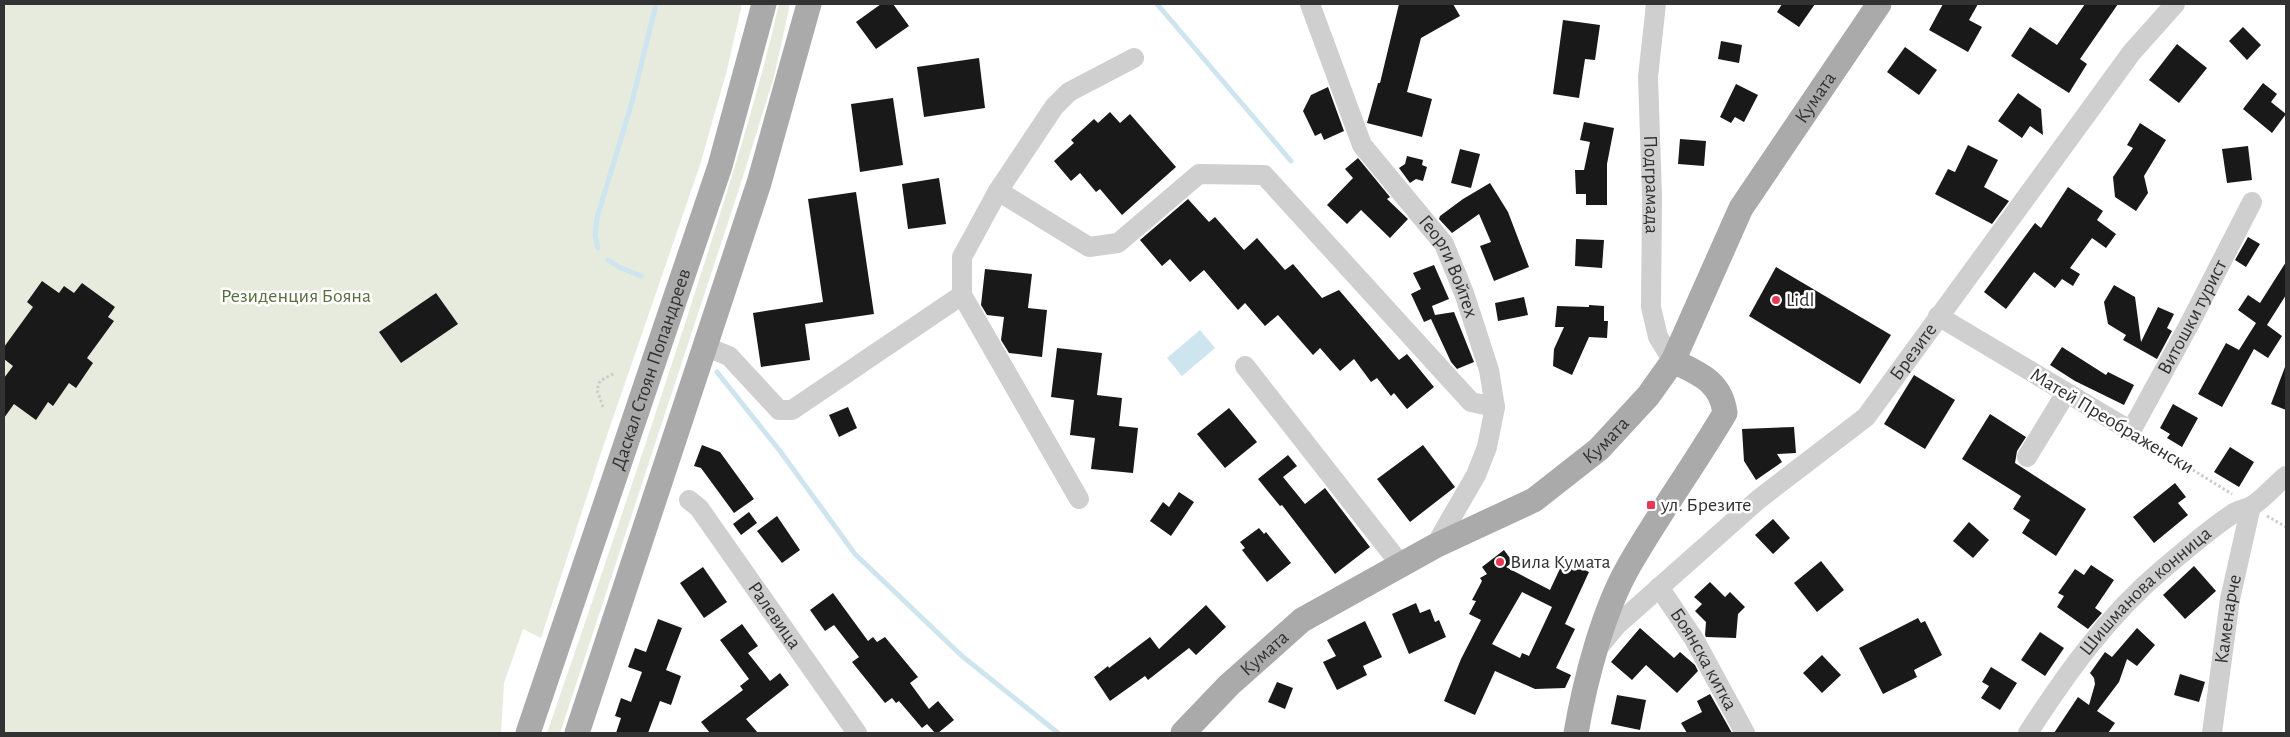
<svg xmlns="http://www.w3.org/2000/svg" width="2290" height="737" font-family="'Alegreya Sans',sans-serif">
<style>
.green{fill:#e6ebde}
.water{fill:#cee4ee}
.lines{fill:none;stroke-linecap:round;stroke-linejoin:round}
.stream{stroke:#cee4ee;stroke-width:5}
.building{fill:#191919;fill-rule:evenodd}
.path{stroke:#ccc;stroke-width:3;stroke-dasharray:2.5 2.5;stroke-linecap:butt}
.minor{stroke:#cfcfcf;stroke-width:20}
.major{stroke:#aaa;stroke-width:25}
.poi-dot{fill:#e73753;stroke:#fff;stroke-width:2}
.labels{text-anchor:middle;dominant-baseline:central;stroke-width:5;stroke-linejoin:round;paint-order:stroke}
.street-label{font-size:20px;fill:#323232;stroke:#fff}
.park-label{font-size:20px;fill:#596f3e;stroke:#fff}
.poi-label{font-size:20px;fill:#323232;stroke:#fff;text-anchor:start}
</style>
<rect width="100%" height="100%" fill="#fff"/>
<!-- green -->
<g class="green">
<polygon points="4,4 742,4 727,70 700,165 602,450 541,638 523,629 504,683 501,733 4,733"/>
<path d="M779,4H790L774,77L738,192L560,733H547C595,594 643,454 688,314C721,211 755,109 779,4Z"/>
</g>
<!-- water -->
<polygon class="water" points="1200,330 1215,348 1182,376 1167,358"/>
<g class="lines">
<!-- stream -->
<g class="stream">
<polyline points="1157,4 1291,161"/>
<polyline points="598,248 595,235 597,218 632,102 656,4"/>
<polyline points="608,260 619,267 641,276"/>
<polyline points="717,372 780,451 855,554 962,656 1058,733"/>
</g>
</g>
<!-- building -->
<g class="building">
<polygon points="881,4 893,4 909,26 876,49 856,22"/>
<polygon points="1399,4 1453,4 1460,16 1421,38 1407,92 1432,99 1422,137 1367,123 1378,83 1380,83"/>
<polygon points="1782,4 1815,4 1799,27 1777,12"/>
<polygon points="1943,4 1978,4 1969,20 1982,27 1968,52 1929,30"/>
<polygon points="2085,4 2118,4 2080,59 2087,64 2069,93 2011,56 2030,27 2057,45"/>
<polygon points="1563,20 1600,25 1595,60 1585,59 1579,98 1553,94"/>
<polygon points="2243,27 2261,45 2247,60 2229,41"/>
<polygon points="1721,41 1742,45 1739,63 1718,59"/>
<polygon points="2177,44 2207,68 2179,103 2149,80"/>
<polygon points="1905,47 1937,70 1919,95 1887,72"/>
<polygon points="979,58 985,108 924,117 917,67"/>
<polygon points="2263,83 2277,94 2271,102 2286,114 2272,133 2243,109"/>
<polygon points="1736,84 1758,95 1744,122 1735,117 1731,123 1720,117"/>
<polygon points="1328,87 1344,131 1324,140 1321,133 1315,136 1303,111 1311,95"/>
<polygon points="2018,93 2041,109 2043,135 2030,126 2022,138 1998,121"/>
<polygon points="893,98 903,165 860,172 851,104"/>
<polygon points="1110,112 1120,123 1130,114 1176,167 1122,215 1100,189 1096,192 1080,173 1071,181 1054,161 1074,143 1071,140 1094,119 1098,123"/>
<polygon points="1584,122 1614,128 1607,164 1607,205 1586,205 1586,194 1576,194 1575,170 1584,170 1590,142 1580,140"/>
<polygon points="2140,123 2166,140 2144,176 2148,193 2136,211 2115,197 2113,177 2133,148 2127,145"/>
<polygon points="1680,139 1706,141 1704,166 1678,164"/>
<polygon points="1968,145 1998,160 1984,187 2009,201 1992,224 1935,194 1948,169 1955,172"/>
<polygon points="2248,146 2252,180 2227,183 2222,149"/>
<polygon points="1460,149 1480,154 1471,188 1451,183"/>
<polygon points="1407,156 1423,160 1422,165 1427,167 1423,181 1416,179 1410,183 1399,168 1405,164"/>
<polygon points="1358,158 1390,197 1387,199 1408,219 1390,238 1361,210 1347,224 1327,205 1353,178 1345,169"/>
<polygon points="939,178 946,224 908,229 902,184"/>
<polygon points="1490,183 1508,212 1529,267 1494,281 1480,246 1491,242 1479,214 1452,233 1439,219 1440,216 1463,199"/>
<polygon points="2068,187 2103,211 2097,220 2116,234 2106,248 2092,238 2070,268 2080,274 2073,286 2062,279 2055,288 2034,272 2006,309 1984,292 2035,223 2041,228"/>
<polygon points="856,192 874,314 805,324 810,360 761,367 753,313 823,302 808,199"/>
<polygon points="1188,199 1209,222 1215,217 1244,250 1257,238 1285,270 1293,264 1322,298 1339,290 1399,360 1407,354 1434,387 1407,409 1394,393 1391,396 1377,378 1371,382 1354,359 1340,371 1320,348 1313,355 1278,315 1265,326 1245,303 1238,310 1204,270 1190,282 1170,259 1162,266 1140,240"/>
<polygon points="2248,237 2260,244 2246,267 2235,260"/>
<polygon points="1576,239 1604,240 1602,268 1575,266"/>
<polygon points="2286,262 2286,295 2267,325 2282,336 2268,358 2254,349 2222,407 2198,394 2226,343 2239,350 2256,323 2238,310 2248,295 2260,303"/>
<polygon points="1434,265 1449,299 1432,306 1435,315 1454,312 1474,362 1457,369 1451,362 1431,319 1424,322 1411,294 1421,289 1413,273"/>
<polygon points="1776,267 1891,335 1860,384 1749,316"/>
<polygon points="985,269 1032,274 1028,308 1047,310 1042,357 1009,353 1001,340 1004,317 987,315 981,305"/>
<polygon points="42,281 59,293 64,286 74,293 82,283 115,307 108,317 114,321 87,358 93,363 76,388 69,383 53,406 48,402 36,420 14,404 4,418 4,378 13,366 4,359 4,347 33,307 27,302"/>
<polygon points="2114,285 2135,297 2141,342 2158,307 2174,314 2167,328 2172,331 2157,359 2123,340 2126,335 2108,324 2104,302"/>
<polygon points="436,293 458,324 401,363 379,332"/>
<polygon points="1524,297 1528,315 1498,321 1495,303"/>
<polygon points="1589,305 1604,306 1604,321 1608,321 1607,338 1589,337 1572,375 1553,366 1554,349 1564,327 1555,327 1557,306 1589,307"/>
<polygon points="2062,347 2106,375 2108,372 2134,385 2124,405 2075,381 2050,365"/>
<polygon points="1057,348 1102,353 1097,395 1122,398 1119,426 1138,428 1133,473 1091,469 1095,438 1070,435 1074,400 1051,397"/>
<polygon points="2285,367 2286,367 2286,410 2271,404"/>
<polygon points="1914,375 1955,400 1925,449 1884,424"/>
<polygon points="2173,404 2198,418 2182,447 2167,438 2170,434 2160,428"/>
<polygon points="848,407 857,428 839,437 829,415"/>
<polygon points="1229,408 1257,442 1225,468 1197,434"/>
<polygon points="1990,414 2026,437 2017,451 2015,463 2086,509 2056,556 2022,533 2030,520 2013,509 2021,496 1962,459"/>
<polygon points="1794,427 1796,453 1777,454 1782,462 1756,480 1744,461 1742,429"/>
<polygon points="702,445 720,452 754,499 734,513 701,468 694,466"/>
<polygon points="1423,445 1455,487 1410,522 1377,479"/>
<polygon points="2230,447 2254,462 2239,487 2214,472"/>
<polygon points="1288,455 1297,466 1283,477 1305,504 1325,488 1370,547 1335,574 1282,505 1280,506 1258,479"/>
<polygon points="2175,483 2186,497 2178,503 2188,515 2154,543 2133,517"/>
<polygon points="1179,492 1194,502 1171,536 1150,521 1163,502 1169,507"/>
<polygon points="749,512 757,523 741,535 733,524"/>
<polygon points="777,516 800,550 782,563 757,531"/>
<polygon points="1773,519 1790,538 1773,554 1755,535"/>
<polygon points="1969,522 1989,540 1973,558 1953,541"/>
<polygon points="1259,528 1264,534 1266,532 1291,563 1267,582 1242,550 1245,548 1240,542"/>
<path d="M1504,550L1513,562L1506,567L1550,590L1564,560L1589,572L1565,624L1575,629L1556,668L1571,675L1565,688L1535,689L1495,671L1475,715L1444,701L1461,659L1481,620L1469,614L1476,601L1472,600L1482,581L1480,578L1487,574L1482,567ZM1522,592L1552,607L1529,656L1522,653L1520,658L1492,644Z"/>
<polygon points="1821,561 1844,590 1817,612 1794,583"/>
<polygon points="2091,565 2114,580 2095,608 2102,613 2088,629 2057,607 2064,596 2058,593 2075,569 2084,575"/>
<polygon points="2194,566 2216,591 2185,619 2163,595"/>
<polygon points="703,567 727,602 704,618 680,583"/>
<polygon points="1710,582 1725,597 1730,592 1745,607 1738,614 1736,638 1706,637 1705,635 1706,622 1695,611 1702,604 1694,597"/>
<polygon points="833,593 868,641 873,637 877,642 885,637 918,677 910,683 929,709 938,701 954,720 938,733 935,733 927,724 922,728 899,701 896,703 892,698 885,703 852,662 859,657 834,625 825,631 810,610"/>
<polygon points="1416,603 1420,613 1430,609 1435,622 1439,620 1446,637 1409,654 1392,614"/>
<polygon points="1206,605 1226,627 1196,655 1189,648 1148,680 1145,676 1110,701 1094,677 1108,666 1109,668 1150,637 1159,649"/>
<polygon points="1918,618 1921,623 1925,621 1942,655 1914,670 1917,677 1883,694 1859,648"/>
<polygon points="658,619 682,628 666,670 681,676 671,705 660,701 648,733 616,733 621,718 615,716 621,698 631,702 642,672 628,667 635,648 646,652"/>
<polygon points="1365,621 1382,657 1363,666 1367,675 1337,690 1323,662 1336,656 1327,640"/>
<polygon points="742,624 758,646 748,653 770,681 780,673 789,685 746,719 758,733 710,733 701,722 743,690 740,686 749,679 720,640"/>
<polygon points="1640,628 1674,658 1680,652 1695,665 1698,671 1677,693 1646,665 1632,680 1611,662"/>
<polygon points="2137,628 2155,645 2137,666 2127,659 2119,682 2097,711 2115,723 2108,733 2054,733 2078,697 2089,705 2095,684 2094,678 2090,673 2105,652 2112,657"/>
<polygon points="2040,632 2064,648 2045,676 2021,660"/>
<polygon points="1822,655 1841,675 1822,693 1803,673"/>
<polygon points="1991,667 2017,683 2000,710 1981,698 1989,686 1982,682"/>
<polygon points="2180,674 2205,682 2199,702 2174,695"/>
<polygon points="1277,682 1293,688 1285,709 1268,702"/>
<polygon points="1710,694 1732,733 1687,733 1681,723 1702,712 1697,701"/>
<polygon points="1617,695 1646,700 1640,730 1611,724"/>
</g>
<g class="lines">
<!-- path -->
<g class="path">
<polyline points="603,407 597,390 600,381 615,373"/>
<polyline points="2146,441 2232,494"/>
<polyline points="2267,516 2286,527"/>
</g>
<!-- minor -->
<g class="minor">
<path id="s1" d="M1310,4L1362,145L1444,244L1464,293L1489,370L1495,407L1487,447L1476,475L1435,546"/>
<path id="s2" d="M1656,4L1648,77L1652,196L1651,307L1658,337L1673,361"/>
<polyline points="998,191 1089,247 1118,243 1199,174 1264,175 1471,402 1495,407"/>
<path id="s3" d="M1938,316L2131,431L2190,323L2252,202"/>
<polyline points="704,346 729,356 779,410 792,410 962,295"/>
<polyline points="1245,366 1401,565"/>
<polyline points="2027,457 2066,393"/>
<polyline points="1079,499 962,295 962,257 998,191 1054,107 1069,92 1134,58"/>
<path id="s4" d="M689,500L699,508L857,733"/>
<path id="s5" d="M1659,587L1694,639L1745,733"/>
<path id="s6" d="M1598,648L1617,625L1759,499L1866,417L2132,52L2175,4"/>
<path id="s7" d="M2028,733C2066,674 2108,615 2163,569C2186,550 2209,529 2234,513C2240,509 2247,509 2252,506C2264,498 2275,485 2286,476"/>
<path id="s8" d="M2212,733L2230,599L2251,506"/>
</g>
<!-- major -->
<g class="major">
<path id="s9" d="M528,733L720,166L764,4"/>
<polyline points="577,733 759,183 809,4"/>
<path id="s10" d="M1183,733L1229,685L1302,620L1435,546L1534,500L1599,449L1648,396L1673,361L1741,208L1879,4"/>
<path d="M1576,733C1585,681 1603,610 1630,564C1660,512 1695,464 1725,413C1721,381 1698,373 1673,361"/>
</g>
</g>
<!-- markers -->
<g class="poi-dot">
<circle cx="1776" cy="300" r="5"/>
<rect x="1646" y="500" width="10" height="10" rx="2.5"/>
<circle cx="1500" cy="562" r="5"/>
</g>
<g class="labels">
<!-- street labels -->
<g class="street-label">
<text stroke="none"><textPath href="#s10" startOffset="924">Кумата</textPath></text>
<text stroke="none"><textPath href="#s2" startOffset="181">Подграмада</textPath></text>
<text stroke="none"><textPath href="#s1" startOffset="301">Георги Войтех</textPath></text>
<text stroke="none"><textPath href="#s3" startOffset="354">Витошки турист</textPath></text>
<text stroke="none"><textPath href="#s6" startOffset="435">Брезите</textPath></text>
<text stroke="none"><textPath href="#s9" startOffset="384">Даскал Стоян Попандреев</textPath></text>
<text transform="translate(2112 421) rotate(31)">Матей Преображенски</text>
<text stroke="none"><textPath href="#s10" startOffset="519">Кумата</textPath></text>
<text stroke="none"><textPath href="#s7" startOffset="185">Шишманова конница</textPath></text>
<text stroke="none"><textPath href="#s4" startOffset="144">Ралевица</textPath></text>
<text stroke="none"><textPath href="#s8" startOffset="115">Каменарче</textPath></text>
<text stroke="none"><textPath href="#s10" startOffset="114">Кумата</textPath></text>
<text stroke="none"><textPath href="#s5" startOffset="85">Боянска китка</textPath></text>
</g>
<!-- park labels -->
<g class="park-label">
<text x="296" y="296">Резиденция Бояна</text>
</g>
<!-- poi labels -->
<g class="poi-label">
<text x="1786" y="300">Lidl</text>
<text x="1661" y="505">ул. Брезите</text>
<text x="1510" y="562">Вила Кумата</text>
</g>
</g>
<!-- border -->
<rect width="2290" height="737" fill="none" stroke="#323232" stroke-width="10"/>
</svg>
